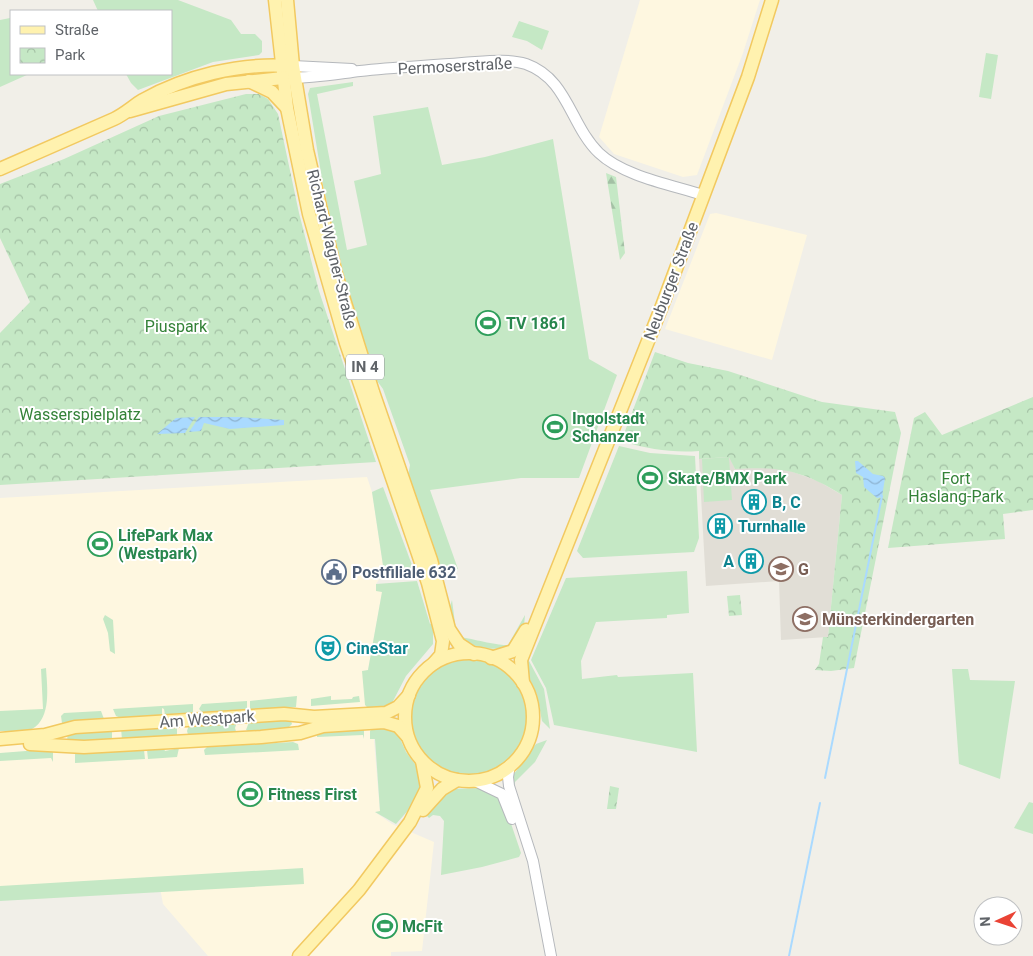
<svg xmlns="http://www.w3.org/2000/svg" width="1033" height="956" font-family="Roboto,sans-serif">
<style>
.commercial{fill:#fef7e0}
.education{fill:#e1ded6}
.grass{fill:#c5e8c5}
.forest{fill:url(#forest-firs)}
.park{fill:url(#park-crowns)}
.water{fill:url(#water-waves)}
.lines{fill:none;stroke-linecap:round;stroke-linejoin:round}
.stream{stroke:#aadaff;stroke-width:2}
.minor-casing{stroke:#b5b8bc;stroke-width:12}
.major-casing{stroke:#f2c960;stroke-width:15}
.minor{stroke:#fff;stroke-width:10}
.major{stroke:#fff2af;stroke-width:12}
.labels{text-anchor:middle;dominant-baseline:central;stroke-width:4;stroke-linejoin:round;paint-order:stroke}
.shield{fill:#fff;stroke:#8f9295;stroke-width:1}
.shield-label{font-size:15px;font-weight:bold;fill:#5f6368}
.street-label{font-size:16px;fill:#5f6368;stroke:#fff}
.leisure-label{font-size:16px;font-weight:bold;fill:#27864d;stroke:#fff;text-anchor:start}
.park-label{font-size:16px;fill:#348238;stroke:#fff}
.culture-label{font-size:16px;font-weight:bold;fill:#0d838f;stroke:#fff;text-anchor:start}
.education-label{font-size:16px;font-weight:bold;fill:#785e54;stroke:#fff;text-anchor:start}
.service-label{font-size:16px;font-weight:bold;fill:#4e5e75;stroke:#fff;text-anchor:start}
</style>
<defs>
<pattern id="forest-firs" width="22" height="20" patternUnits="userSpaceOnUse" patternTransform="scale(1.25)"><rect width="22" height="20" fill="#c5e8c5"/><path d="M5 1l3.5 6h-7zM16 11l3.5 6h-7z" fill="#a3c0a4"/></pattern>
<pattern id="park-crowns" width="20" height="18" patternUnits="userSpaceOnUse" patternTransform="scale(1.25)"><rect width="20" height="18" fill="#c5e8c5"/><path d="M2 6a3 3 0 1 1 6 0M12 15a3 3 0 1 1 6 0" fill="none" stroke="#a3c0a4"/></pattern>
<pattern id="water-waves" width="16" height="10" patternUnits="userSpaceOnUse" patternTransform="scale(1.25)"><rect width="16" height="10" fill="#aadaff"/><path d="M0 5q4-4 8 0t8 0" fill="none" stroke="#8eb4d2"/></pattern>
</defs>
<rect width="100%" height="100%" fill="#f1efe8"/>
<!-- commercial -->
<g class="commercial">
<polygon points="640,0 760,0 743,53 697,175 683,177 614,154 599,137"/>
<polygon points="716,213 807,235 772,360 665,329 710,214"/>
<polygon points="367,477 372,492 384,572 376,584 382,592 368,670 380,812 375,812 392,824 434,842 422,951 391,952 391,956 208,956 163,904 158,877 0,888 0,498"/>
</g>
<!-- education -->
<polygon class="education" points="730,457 735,469 763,467 785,469 818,481 842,495 828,637 781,640 779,581 706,586 699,459"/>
<!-- grass -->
<g class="grass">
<polygon points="93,0 178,0 231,20 241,34 255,34 262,41 262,52 259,55 213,62 138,90 131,83 126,74 171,74 171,11 98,11"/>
<polygon points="10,18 11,74 29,74 0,87 0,20"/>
<polygon points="519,21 549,31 542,50 527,41 512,37"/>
<polygon points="986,53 998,55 991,99 979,97"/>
<polygon points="353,82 353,86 317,94 347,250 367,245 354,181 381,174 373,116 428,107 442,165 485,157 553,139 589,359 617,375 579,478 521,478 430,490 458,569 448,571 445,577 440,574 408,476 410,465 383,389 375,378 344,276 323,185 308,94 310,88"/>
<polygon points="619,446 650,453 695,456 699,538 694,552 583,558 577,551"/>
<polygon points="729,457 732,500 704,502 702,459"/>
<polygon points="383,487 412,565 412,570 408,571 384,572 372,492"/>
<polygon points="687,571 689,613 667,615 667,618 596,622 581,661 582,679 617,675 618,677 693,673 697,752 554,725 546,688 531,660 566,578"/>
<polygon points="417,581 430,624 433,623 433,644 406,676 392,703 384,707 368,708 365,705 362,671 368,670 382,592 376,591 376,584"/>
<polygon points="555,584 558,585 528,659 544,689 550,729 542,721 537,695 523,664"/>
<path d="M452,600L456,631L461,637C473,639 499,646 508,645L525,615L524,626L512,646C493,651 477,649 459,639L449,610Z"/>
<polygon points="105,615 113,620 115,654 110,651 108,633 103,619"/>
<path d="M465,657C548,659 547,776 470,777C394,778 387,668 465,657Z"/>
<path d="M46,668C47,686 52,718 32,729C24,733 9,731 0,731V711L43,709L41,669Z"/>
<polygon points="952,669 968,669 970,680 1015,681 1000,779 959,764"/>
<polygon points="297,696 296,707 250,710 250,701"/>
<polygon points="331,696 331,700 352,699 353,697 359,696 360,702 311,706 311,699"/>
<polygon points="247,701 247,710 203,713 199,709 202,704"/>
<polygon points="193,704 193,713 190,714 165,715 164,709 162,708 162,716 121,718 116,716 113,709"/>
<polygon points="101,711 104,719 62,723 61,716 64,713"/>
<polygon points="286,719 291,721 292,724 287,729 250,732 246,730 249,722"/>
<polygon points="237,722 235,728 237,735 189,738 187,731 189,725"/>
<polygon points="177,725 177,737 122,740 121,728"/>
<polygon points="364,726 364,739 363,735 317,737 317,731"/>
<polygon points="388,726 398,734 406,752 421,772 424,783 411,807 396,824 375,812 380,811 375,739 370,739 370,731 373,727"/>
<polygon points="112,731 112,738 108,742 67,741 68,732"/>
<polygon points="547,740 535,762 515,782 514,788 514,774 536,744"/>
<polygon points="293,742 298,744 299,750 205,755 204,750 207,747"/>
<polygon points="179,748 177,757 148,759 147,750 164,749 165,751"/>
<polygon points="39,750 53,751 53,762 51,758 0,761 0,753"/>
<polygon points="144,750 145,759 75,763 75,754"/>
<polygon points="481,788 494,791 506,809 521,853 519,857 482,867 441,875 444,821 440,816 433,815 429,818 425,814 449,789"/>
<polygon points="1029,802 1033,803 1033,834 1014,828"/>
<polygon points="303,868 304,884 0,901 0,886"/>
</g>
<!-- forest -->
<polygon class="forest" points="606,173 616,177 625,253 620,260"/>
<!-- park -->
<g class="park">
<polygon points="246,94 259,94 268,99 278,114 299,213 319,291 376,462 0,485 0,333 30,302 0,238 0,184 64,159 159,116"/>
<path d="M655,352L688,363L728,371L822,402L895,412L901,433L854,668L831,671L815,670L819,664L823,637H828L842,495C804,471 780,466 735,469L729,457L699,459V451C672,453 649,449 624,442L622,439Z"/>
<polygon points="1033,397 1033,510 1003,514 1005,539 888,548 914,418 925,412 942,435"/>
<polygon points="740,595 742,615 729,616 727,596"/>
<polygon points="610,786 619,788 616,809 607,809"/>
</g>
<!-- water -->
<g class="water">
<polygon points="195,417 185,433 157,434 176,418"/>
<polygon points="199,417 239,417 284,420 284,425 230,429 204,423 201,431 189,432"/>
<polygon points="855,461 858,461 873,474 883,476 885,478 882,497 877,498 864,487 863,477 856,473"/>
</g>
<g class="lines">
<!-- stream -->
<g class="stream">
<polyline points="825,778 882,496"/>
<polyline points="789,956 820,803"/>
</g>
<defs>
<g id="minor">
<polyline points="293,66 352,69"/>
<path d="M289,78C313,78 336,74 360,71C394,67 428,66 462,63C482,62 507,58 526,64C568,79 570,125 599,153C623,176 672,185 703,195"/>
<polyline points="510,765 508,777 509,786 533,861 551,956"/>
<polyline points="475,781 502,794 512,819"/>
</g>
<g id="major">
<polyline points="275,0 287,108 309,214 346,343 428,583 443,641 441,655 434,663"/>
<polyline points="287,0 293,66 307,150 336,274 373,392 431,560 449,629 459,644 474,654"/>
<polyline points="249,81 272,92 287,108"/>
<polyline points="130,111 226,84 283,78"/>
<path d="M0,169L114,119C125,114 133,106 143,100C186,76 239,63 288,66"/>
<circle cx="469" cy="717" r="64"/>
<polyline points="491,658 513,651 526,630"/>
<polyline points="523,683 521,660 662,306 748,77 772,0"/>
<polyline points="0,739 45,735 75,727 284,714 314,717 386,713 398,707 409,695"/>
<polyline points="30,744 84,747 261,737 300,733 323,726 384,722 398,726 407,736"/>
<polyline points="423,810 442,789 457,780"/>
<polyline points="299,956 359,890 410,822 427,788 422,761"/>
</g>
</defs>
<!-- minor casing -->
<use href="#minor" class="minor-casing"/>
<!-- major casing -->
<use href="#major" class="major-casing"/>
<!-- minor -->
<use href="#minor" class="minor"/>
<!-- major -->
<use href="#major" class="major"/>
</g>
<!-- icons -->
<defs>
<symbol id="stadium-ring" viewBox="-11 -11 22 22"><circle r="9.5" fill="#fff" stroke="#2e9e5b" stroke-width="1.5"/><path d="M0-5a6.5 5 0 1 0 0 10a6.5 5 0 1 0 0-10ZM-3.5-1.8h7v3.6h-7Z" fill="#2e9e5b"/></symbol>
<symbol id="building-ring" viewBox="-11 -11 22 22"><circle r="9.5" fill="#fff" stroke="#0f9aa8" stroke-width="1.5"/><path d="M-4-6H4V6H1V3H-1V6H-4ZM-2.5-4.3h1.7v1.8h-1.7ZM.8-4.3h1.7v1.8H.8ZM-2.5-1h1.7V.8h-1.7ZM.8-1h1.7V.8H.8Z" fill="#0f9aa8"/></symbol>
<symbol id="school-ring" viewBox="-11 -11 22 22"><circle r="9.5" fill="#fff" stroke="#8d6e63" stroke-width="1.5"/><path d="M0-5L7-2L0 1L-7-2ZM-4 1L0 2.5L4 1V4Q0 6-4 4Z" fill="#8d6e63"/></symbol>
<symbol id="civic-ring" viewBox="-11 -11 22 22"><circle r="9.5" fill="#fff" stroke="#5c6f8a" stroke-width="1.5"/><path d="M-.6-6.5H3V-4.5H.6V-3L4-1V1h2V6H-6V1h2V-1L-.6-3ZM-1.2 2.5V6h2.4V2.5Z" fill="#5c6f8a"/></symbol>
<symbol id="theatre-ring" viewBox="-11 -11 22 22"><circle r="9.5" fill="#fff" stroke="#0f9aa8" stroke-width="1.5"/><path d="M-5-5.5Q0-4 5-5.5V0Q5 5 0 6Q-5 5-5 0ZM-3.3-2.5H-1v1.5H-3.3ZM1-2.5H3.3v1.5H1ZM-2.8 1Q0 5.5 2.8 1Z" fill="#0f9aa8"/></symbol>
</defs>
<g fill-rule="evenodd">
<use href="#stadium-ring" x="474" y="309" width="28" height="28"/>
<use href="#stadium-ring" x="541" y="413" width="28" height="28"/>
<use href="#stadium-ring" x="636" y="464" width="28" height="28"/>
<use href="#building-ring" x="740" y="488" width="28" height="28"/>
<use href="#building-ring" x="706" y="512" width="28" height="28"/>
<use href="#stadium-ring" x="86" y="530" width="28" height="28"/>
<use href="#building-ring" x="737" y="547" width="28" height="28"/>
<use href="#school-ring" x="767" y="555" width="28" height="28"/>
<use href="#civic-ring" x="320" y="558" width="28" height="28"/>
<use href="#school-ring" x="791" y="605" width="28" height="28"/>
<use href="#theatre-ring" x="314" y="634" width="28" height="28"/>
<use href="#stadium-ring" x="236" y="780" width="28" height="28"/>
<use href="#stadium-ring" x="371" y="912" width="28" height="28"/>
</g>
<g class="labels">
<!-- shield labels -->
<rect class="shield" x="346" y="354.5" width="38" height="25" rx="4"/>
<g class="shield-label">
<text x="365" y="367">IN 4</text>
</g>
<!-- street labels -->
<g class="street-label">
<text transform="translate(455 66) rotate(-3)">Permoserstraße</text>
<text transform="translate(332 249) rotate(76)">Richard-Wagner-Straße</text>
<text transform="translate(671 281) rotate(-69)">Neuburger Straße</text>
<text transform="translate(207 719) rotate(-4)">Am Westpark</text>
</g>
<!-- leisure labels -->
<g class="leisure-label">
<text x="506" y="323">TV 1861</text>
<text x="572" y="418">Ingolstadt<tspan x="572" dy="18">Schanzer</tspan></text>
<text x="668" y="478">Skate/BMX Park</text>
<text x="118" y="535">LifePark Max<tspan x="118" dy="18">(Westpark)</tspan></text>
<text x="268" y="794">Fitness First</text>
<text x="402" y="926">McFit</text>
</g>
<!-- park labels -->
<g class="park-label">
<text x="176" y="326">Piuspark</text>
<text x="80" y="414">Wasserspielplatz</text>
<text x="956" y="478">Fort<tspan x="956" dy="18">Haslang-Park</tspan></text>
</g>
<!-- culture labels -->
<g class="culture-label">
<text x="772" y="502">B, C</text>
<text x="738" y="526">Turnhalle</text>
<text x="734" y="561" text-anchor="end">A</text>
<text x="346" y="648">CineStar</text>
</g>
<!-- education labels -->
<g class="education-label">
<text x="798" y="569">G</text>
<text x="822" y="619">Münsterkindergarten</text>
</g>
<!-- service labels -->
<g class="service-label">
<text x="352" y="572">Postfiliale 632</text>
</g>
</g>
<!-- legend -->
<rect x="10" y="10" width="162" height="65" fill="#ffffff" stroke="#bfc1c3"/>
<rect x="20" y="26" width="25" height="8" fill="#fff2af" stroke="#bfc1c3"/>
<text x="55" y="35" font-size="15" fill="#5f6368">Straße</text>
<rect x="20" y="48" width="25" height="15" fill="url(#park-crowns)" stroke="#bfc1c3"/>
<text x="55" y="60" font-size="15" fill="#5f6368">Park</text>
<!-- north arrow -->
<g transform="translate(998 921) rotate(267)"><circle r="24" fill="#ffffff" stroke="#bfc1c3"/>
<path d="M0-4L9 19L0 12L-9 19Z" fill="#ea4335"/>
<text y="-8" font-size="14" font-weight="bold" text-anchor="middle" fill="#5f6368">N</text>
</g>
</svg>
